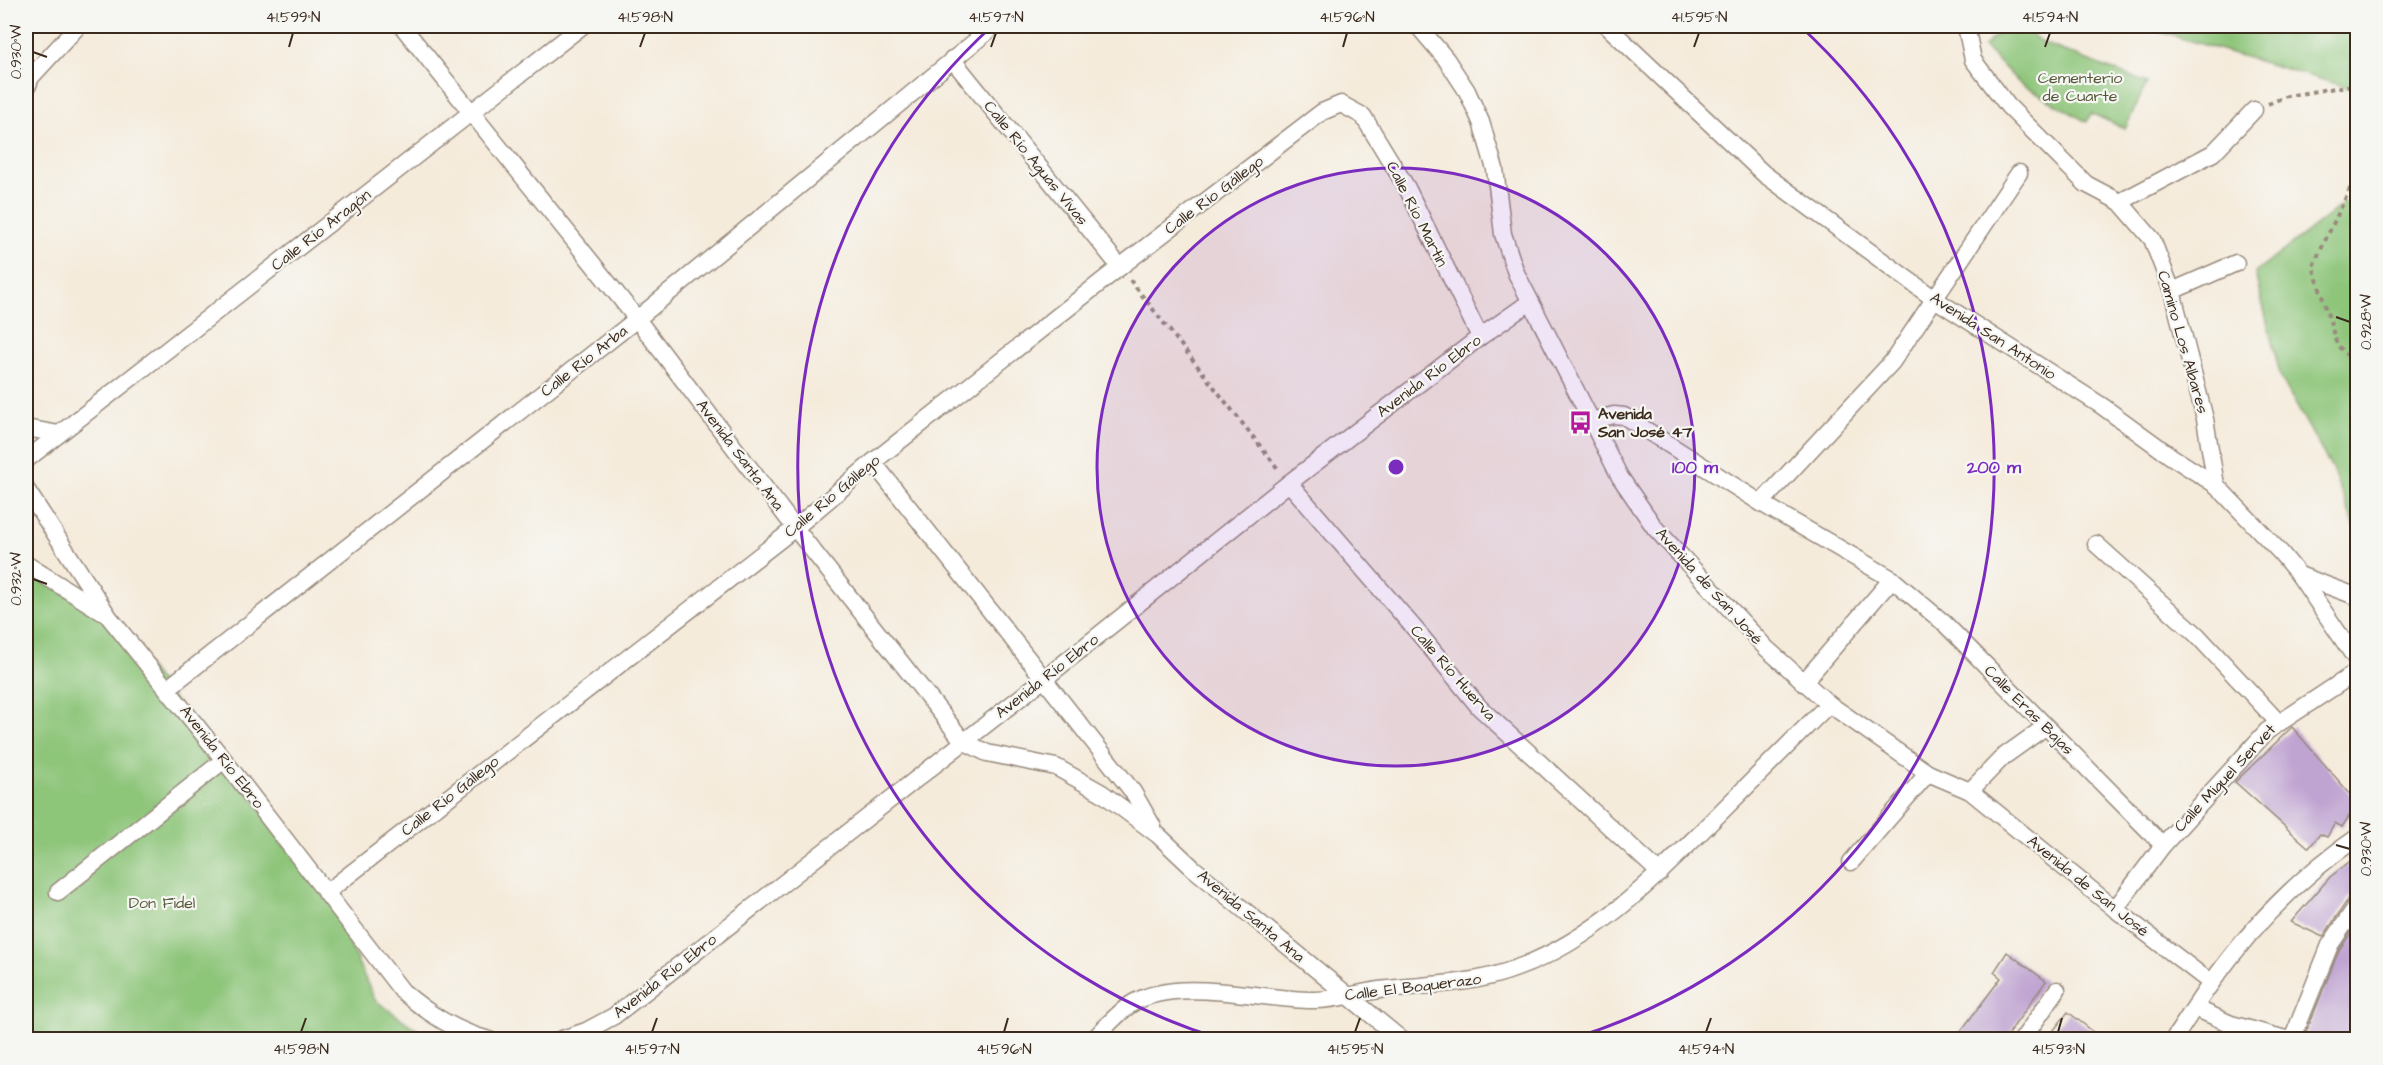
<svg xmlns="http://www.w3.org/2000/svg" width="2383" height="1065" font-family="'Architects Daughter',sans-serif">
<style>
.green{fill:#8dc579;stroke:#64784c;stroke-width:1.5}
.building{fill:#bfa3d1}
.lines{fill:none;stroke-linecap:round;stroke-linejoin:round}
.street-casing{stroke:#988a7c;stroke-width:19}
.path{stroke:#988a7c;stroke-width:4;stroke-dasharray:4.5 4.5;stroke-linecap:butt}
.street{stroke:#fff;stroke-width:16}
.ticks{fill:none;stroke:#3b2a1e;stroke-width:2}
.ring{fill:none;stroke:#7b2cbf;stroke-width:3}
.labels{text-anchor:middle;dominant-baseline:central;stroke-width:4.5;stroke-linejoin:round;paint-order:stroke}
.park-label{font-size:16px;fill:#545839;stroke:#f6f6f2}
.street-label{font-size:16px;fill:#3b2a1e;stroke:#f6f6f2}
.poi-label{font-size:16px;font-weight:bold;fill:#3b2a1e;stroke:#f6f6f2;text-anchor:start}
.centre{fill:#7b2cbf;stroke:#f6f6f2;stroke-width:3}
.ring-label{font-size:18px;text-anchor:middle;font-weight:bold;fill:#7b2cbf;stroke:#f6f6f2;stroke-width:4.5;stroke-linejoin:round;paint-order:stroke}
.neatline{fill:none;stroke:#3b2a1e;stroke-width:2}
.ticks-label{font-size:15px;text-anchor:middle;fill:#3b2a1e}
</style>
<rect width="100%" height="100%" fill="#f6f6f2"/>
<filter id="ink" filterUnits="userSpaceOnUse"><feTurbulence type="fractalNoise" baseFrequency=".0167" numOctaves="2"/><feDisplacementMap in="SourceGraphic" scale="12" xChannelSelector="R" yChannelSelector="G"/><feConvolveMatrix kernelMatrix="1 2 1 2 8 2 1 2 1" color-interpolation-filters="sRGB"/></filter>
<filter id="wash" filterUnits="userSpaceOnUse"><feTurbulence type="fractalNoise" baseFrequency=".008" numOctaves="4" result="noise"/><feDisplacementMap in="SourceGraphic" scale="24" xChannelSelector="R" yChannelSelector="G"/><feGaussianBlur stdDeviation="1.35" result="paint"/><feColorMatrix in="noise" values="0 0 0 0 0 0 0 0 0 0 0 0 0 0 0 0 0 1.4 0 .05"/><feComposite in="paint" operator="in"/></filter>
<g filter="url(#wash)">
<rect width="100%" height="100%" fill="#f5ebdb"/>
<!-- green -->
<g class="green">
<polygon points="2007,26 2020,26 2043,43 2147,83 2125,129 2091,113 2087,122 2020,84 1984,46"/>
<polygon points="2140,26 2357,26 2357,91 2357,90"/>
<polygon points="2357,193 2357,532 2332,469 2281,378 2255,273"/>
<polygon points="26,564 109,617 326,892 375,1000 430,1039 26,1039"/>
</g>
<g id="blocks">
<!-- building -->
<g class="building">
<polygon points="2292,727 2358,803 2342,827 2335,823 2327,837 2320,834 2309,848 2235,782"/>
<polygon points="2358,855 2358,894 2349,898 2323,937 2291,922 2330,877"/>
<polygon points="2358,923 2358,1040 2306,1040 2304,1038 2339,950"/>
<polygon points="2007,952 2046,981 2004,1040 1954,1040 2001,978 1994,972"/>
<polygon points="2068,1012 2104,1040 2046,1040"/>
</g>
</g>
</g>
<g filter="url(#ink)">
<use href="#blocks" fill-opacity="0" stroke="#988a7c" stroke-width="1.5"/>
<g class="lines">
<defs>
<g id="street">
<polyline points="402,26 637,319 795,528 963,741 987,753 1056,767 1102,793 1158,835 1193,868 1402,1040"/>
<polyline points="1418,26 1446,59 1467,91 1481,122 1495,169 1503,234 1516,273 1620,477 1655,528 1766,648 1829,704 1928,773 1970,791 2115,909 2211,983"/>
<polyline points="1607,26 1764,174 1933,298 2102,406 2172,457 2216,485 2281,553 2299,575 2358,662"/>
<polyline points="1966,26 1973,60 2008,106 2086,184 2120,202 2152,239 2172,291 2205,419 2216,485"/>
<polyline points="952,59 1120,267"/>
<polyline points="26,90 31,77 78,26"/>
<polyline points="2120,202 2213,153 2254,110"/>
<polyline points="2172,291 2236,263"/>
<polyline points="1591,421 1614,415 1624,416 1761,503 1892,579 1944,623 2163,845"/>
<polyline points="26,428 59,434"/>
<polyline points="26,460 582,26"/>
<polyline points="873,462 1133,792 1153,827"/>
<polyline points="1289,483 1421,636 1479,707 1660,873"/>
<path d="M26,489L109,617L224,760L402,991C429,1014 455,1031 489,1040"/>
<polyline points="1761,503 1892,362 2019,173"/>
<polyline points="2096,544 2197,635 2278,722"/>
<polyline points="26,564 104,613"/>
<polyline points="2299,575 2358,597"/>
<polyline points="1803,683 1892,579"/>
<polyline points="168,688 637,319 994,26"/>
<polyline points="1970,791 2003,757 2045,727"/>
<polyline points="1851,862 1928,773"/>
<polyline points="58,892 224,760"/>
<polyline points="327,892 795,528 873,462 1120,267 1322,112 1341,104 1363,116 1407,188 1480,337"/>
<polyline points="2115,909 2163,845 2267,731 2358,671"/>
<polyline points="2195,1008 2231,1024 2289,1040"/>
<polyline points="559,1040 586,1031 614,1016 1044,679 1289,483 1480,337 1530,302"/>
<path d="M1093,1040C1106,1027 1118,1012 1133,1003C1178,976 1261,1000 1312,1000C1334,1001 1357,993 1379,990C1427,984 1470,986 1517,968C1596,939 1655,878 1714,819C1752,781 1790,743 1829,704"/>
<polyline points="2022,1040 2057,990"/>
<path d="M2173,1040C2186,1021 2198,1001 2212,982C2252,926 2300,876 2358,837"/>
<polyline points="2292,1040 2330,945 2358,904"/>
</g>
</defs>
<!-- street casing -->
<use href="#street" class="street-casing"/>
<!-- path -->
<g class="path">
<polyline points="2268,104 2287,96 2358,84"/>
<polyline points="2358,172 2313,266 2337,345 2358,366"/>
<polyline points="1130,280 1279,470"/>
</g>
<!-- street -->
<use href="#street" class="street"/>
</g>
</g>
<!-- ticks -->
<path class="ticks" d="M289,47L293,33M640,47L645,33M991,47L996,33M1343,47L1347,33M1694,47L1699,33M2045,47L2050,33M33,52L47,57M2336,317L2350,322M33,579L47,584M2336,845L2350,849M301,1032L306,1018M652,1032L657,1018M1004,1032L1008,1018M1355,1032L1360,1018M1706,1032L1711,1018M2058,1032L2062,1018"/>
<!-- distance rings -->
<circle cx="1396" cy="467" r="299" fill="#7b2cbf" fill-opacity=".12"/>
<g class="ring">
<circle cx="1396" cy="467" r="299"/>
<path d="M1221 1039A598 598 0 0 1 992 26M1800 26A598 598 0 0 1 1571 1039"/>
</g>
<!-- icons -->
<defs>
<symbol id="bus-bare" viewBox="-9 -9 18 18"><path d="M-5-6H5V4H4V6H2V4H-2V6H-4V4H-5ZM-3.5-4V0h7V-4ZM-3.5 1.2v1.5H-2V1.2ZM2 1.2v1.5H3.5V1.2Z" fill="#b5179e" stroke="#f6f6f2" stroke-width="2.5" paint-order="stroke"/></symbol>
</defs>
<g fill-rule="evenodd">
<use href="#bus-bare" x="1564" y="406" width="33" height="33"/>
</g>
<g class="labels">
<!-- park labels -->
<g class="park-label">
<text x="2080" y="78">Cementerio<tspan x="2080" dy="18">de Cuarte</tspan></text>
<text x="162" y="903">Don Fidel</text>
</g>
<!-- street labels -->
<g class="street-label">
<text transform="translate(1036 163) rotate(51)">Calle Río Aguas Vivas</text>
<text transform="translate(1214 195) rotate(-37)">Calle Río Gállego</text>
<text transform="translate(1417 214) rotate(63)">Calle Río Martín</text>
<text transform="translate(321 230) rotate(-38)">Calle Río Aragón</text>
<text transform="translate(1993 336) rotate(33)">Avenida San Antonio</text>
<text transform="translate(2183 342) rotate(74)">Camino Los Albares</text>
<text transform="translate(584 361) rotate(-38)">Calle Río Arba</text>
<text transform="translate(1429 376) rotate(-37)">Avenida Río Ebro</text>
<text transform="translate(740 455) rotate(53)">Avenida Santa Ana</text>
<text transform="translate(832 496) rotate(-40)">Calle Río Gállego</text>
<text transform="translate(1709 586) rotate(48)">Avenida de San José</text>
<text transform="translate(1453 673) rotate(49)">Calle Río Huerva</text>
<text transform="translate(1047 676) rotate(-38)">Avenida Río Ebro</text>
<text transform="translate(2029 710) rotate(45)">Calle Eras Bajas</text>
<text transform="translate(222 757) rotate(52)">Avenida Río Ebro</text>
<text transform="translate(2225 778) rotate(-47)">Calle Miguel Servet</text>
<text transform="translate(450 796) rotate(-38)">Calle Río Gállego</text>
<text transform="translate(2088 886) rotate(39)">Avenida de San José</text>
<text transform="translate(1251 916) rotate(40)">Avenida Santa Ana</text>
<text transform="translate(665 976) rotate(-38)">Avenida Río Ebro</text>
<text transform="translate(1413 987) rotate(-7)">Calle El Boquerazo</text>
</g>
<!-- poi labels -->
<g class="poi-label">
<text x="1598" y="414">Avenida<tspan x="1598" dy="18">San José 47</tspan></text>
</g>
</g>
<circle cx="1396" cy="467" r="9" class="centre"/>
<g class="ring-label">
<text x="1695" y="473">100 m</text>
<text x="1994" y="473">200 m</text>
</g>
<!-- margin -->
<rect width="2383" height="1065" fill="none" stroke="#f6f6f2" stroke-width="66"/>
<rect x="33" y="33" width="2317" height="999" class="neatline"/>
<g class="ticks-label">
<text x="293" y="22">41.599°N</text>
<text x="645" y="22">41.598°N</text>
<text x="996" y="22">41.597°N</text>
<text x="1347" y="22">41.596°N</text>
<text x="1699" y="22">41.595°N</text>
<text x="2050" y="22">41.594°N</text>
<text transform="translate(16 52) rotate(-90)" y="5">0.930°W</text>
<text transform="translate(2366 322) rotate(-90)" y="5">0.928°W</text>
<text transform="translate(16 579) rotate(-90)" y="5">0.932°W</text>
<text transform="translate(2366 849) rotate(-90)" y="5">0.930°W</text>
<text x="301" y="1054">41.598°N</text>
<text x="652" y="1054">41.597°N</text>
<text x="1004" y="1054">41.596°N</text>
<text x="1355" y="1054">41.595°N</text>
<text x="1706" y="1054">41.594°N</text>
<text x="2058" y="1054">41.593°N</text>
</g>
</svg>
